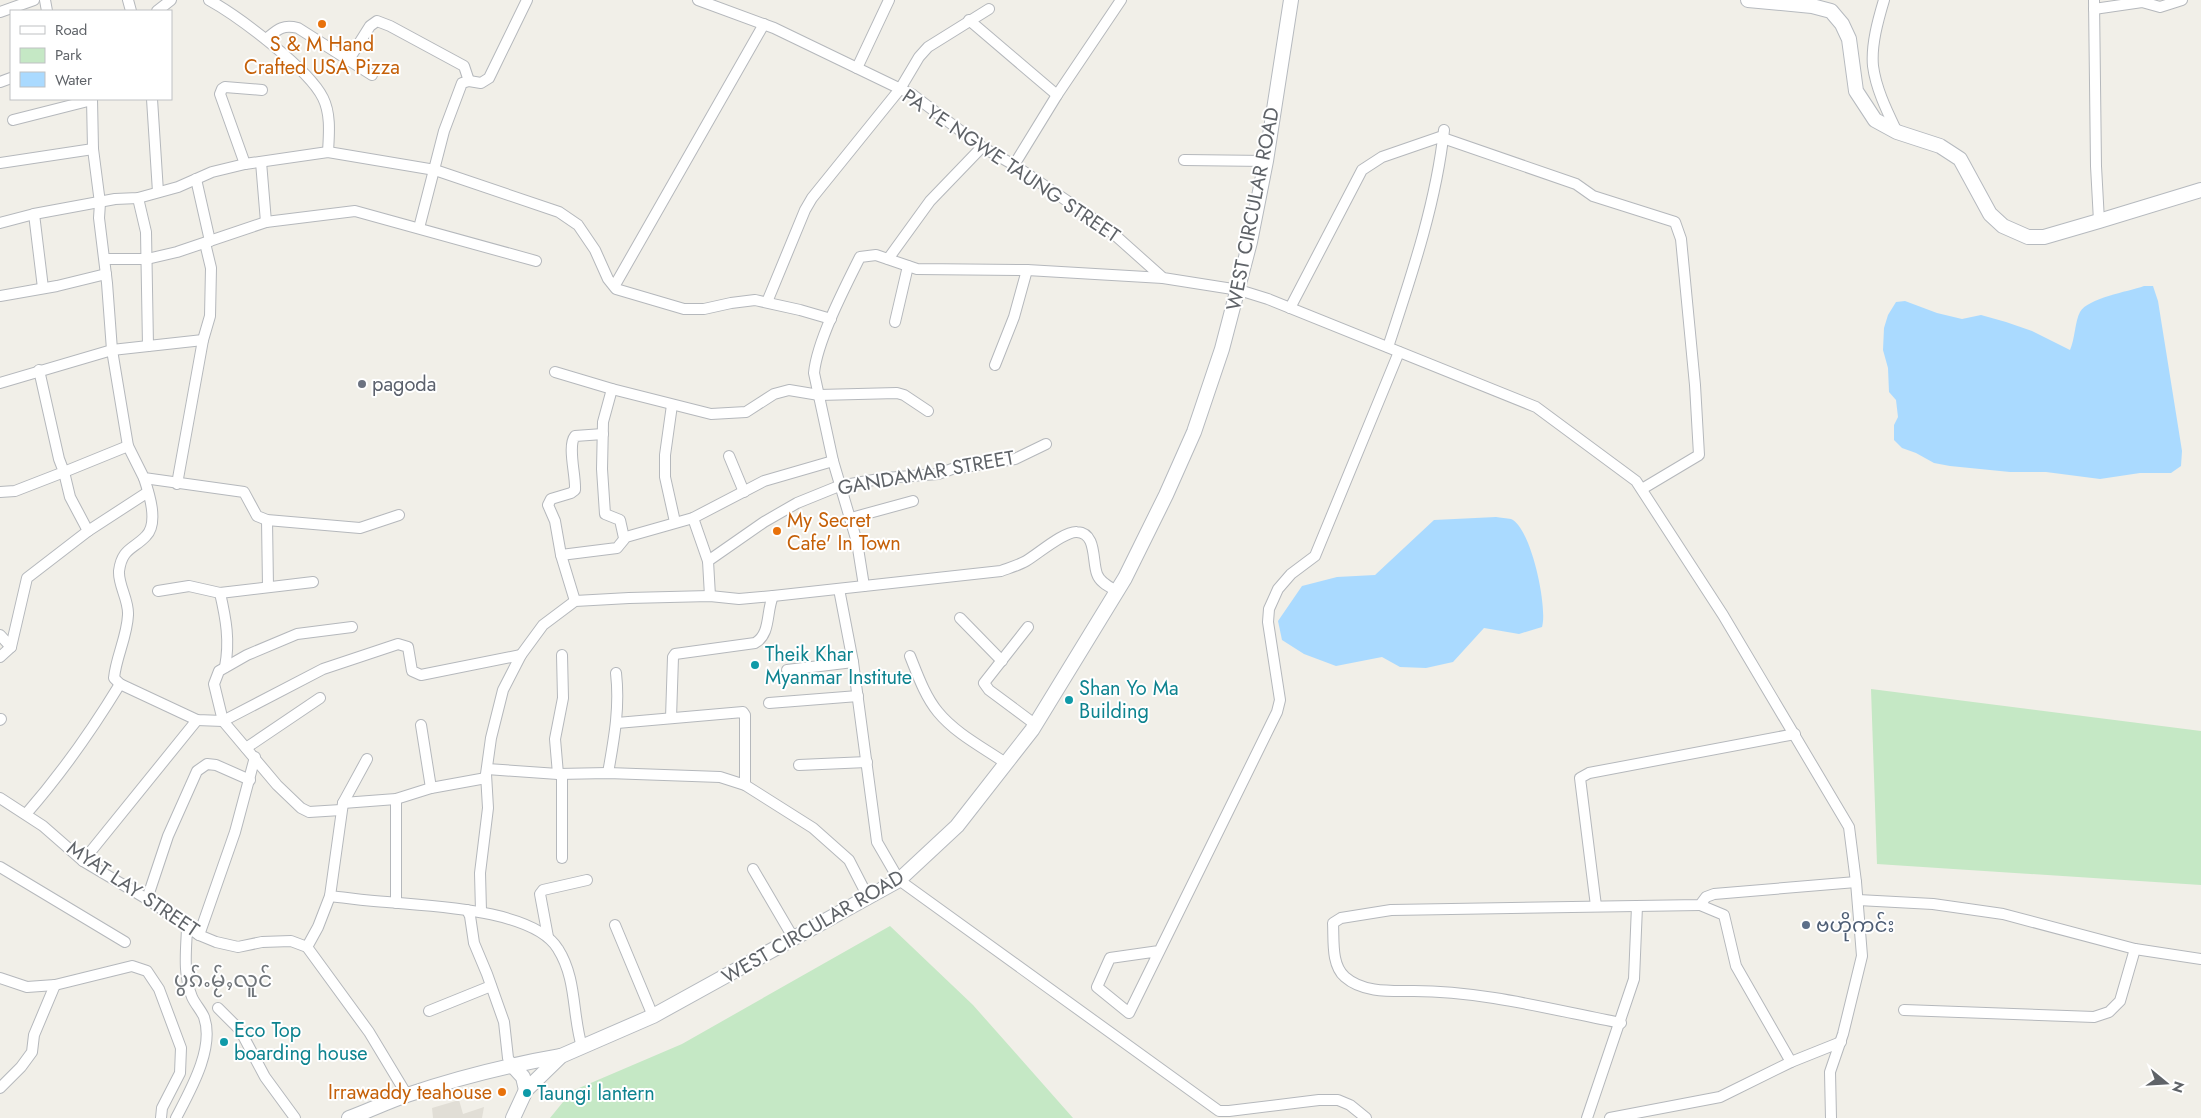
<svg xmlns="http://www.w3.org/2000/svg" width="2201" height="1118" font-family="Jost,'Noto Sans Myanmar',sans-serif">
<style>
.education{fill:#e1ded6}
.green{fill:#c5e8c5}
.water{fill:#aadaff}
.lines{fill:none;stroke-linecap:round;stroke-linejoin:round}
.street-casing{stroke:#b5b8bc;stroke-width:12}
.secondary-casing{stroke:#b6babf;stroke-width:16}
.street{stroke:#fff;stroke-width:10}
.secondary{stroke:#fff;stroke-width:14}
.food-dot{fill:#e8710a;stroke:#fff;stroke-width:2}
.worship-dot{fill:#6b7280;stroke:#fff;stroke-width:2}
.culture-dot{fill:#0f9aa8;stroke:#fff;stroke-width:2}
.service-dot{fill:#5c6f8a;stroke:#fff;stroke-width:2}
.labels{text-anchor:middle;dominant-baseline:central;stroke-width:4;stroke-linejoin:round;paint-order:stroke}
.food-label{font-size:20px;fill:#c56008;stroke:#fff}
.street-label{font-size:20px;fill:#5f6368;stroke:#fff}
.worship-label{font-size:20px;fill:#5b616d;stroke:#fff;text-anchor:start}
.culture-label{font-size:20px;fill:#0d838f;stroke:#fff;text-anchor:start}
.service-label{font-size:20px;fill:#4e5e75;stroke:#fff;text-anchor:start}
.quarter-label{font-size:22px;fill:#70757a;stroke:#fff}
</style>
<rect width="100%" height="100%" fill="#f1efe8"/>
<!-- education -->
<polygon class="education" points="459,1100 463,1114 484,1107 482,1118 433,1118 432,1108"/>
<!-- green -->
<g class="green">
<polygon points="1871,689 2201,731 2201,885 1877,864"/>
<polygon points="890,926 973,1005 1073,1118 550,1118 572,1091 682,1044"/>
</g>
<!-- water -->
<g class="water">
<path d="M2144,286H2153L2158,301L2182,451L2181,466L2171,473H2140L2100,479L2046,472H2010L1950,466L1934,463L1916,453L1902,448L1894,440V425L1898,417L1896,400L1889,392L1888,368L1883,350L1884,328L1888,315L1896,302L1905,301L1937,313L1962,319L1981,315L2006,322L2032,331L2070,350C2075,339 2075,321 2080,312C2088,298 2127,292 2144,286Z"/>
<path d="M1496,517C1500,518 1507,518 1511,519C1531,527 1548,608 1542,627L1519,634L1484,628L1453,662L1426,668L1400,667L1382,657L1336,666L1304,654L1282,640L1278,621L1302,586L1337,577L1375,575L1434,520Z"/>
</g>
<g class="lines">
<defs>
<g id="street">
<polyline points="45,0 47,11"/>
<polyline points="128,0 131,11"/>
<path d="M209,0C238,16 309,69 323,98C331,114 329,134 328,152"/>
<polyline points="698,0 774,28 913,95 982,147 1014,165 1107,228 1163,278 1239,290 1268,299 1536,407 1636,481 1723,615 1849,827 1856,882 1862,956 1843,1034 1830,1072 1831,1118"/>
<path d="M1884,0C1878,20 1871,45 1873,66C1876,89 1887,111 1897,132"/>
<polyline points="2094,0 2096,166 2099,221"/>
<polyline points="2094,9 2142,2 2160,7 2182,0"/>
<polyline points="157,11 171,0"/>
<polyline points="0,12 34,0"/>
<polyline points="969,20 1057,95"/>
<path d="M266,39C277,30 282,24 298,28L372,75"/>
<polyline points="348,61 370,26 377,21 390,26 464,66 469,81"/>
<polyline points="857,68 889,0"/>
<polyline points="0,82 11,78"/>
<polyline points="92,99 93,149 100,203 99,218 107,283 112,350 128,446 144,478 244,492 257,516 267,520 360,528 399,515"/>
<polyline points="152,99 158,192"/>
<polyline points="13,120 92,100"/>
<polyline points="1184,160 1266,161"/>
<polyline points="261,162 266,222"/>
<polyline points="0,163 93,149"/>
<polyline points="245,164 220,94 222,89 225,87 262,90"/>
<polyline points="1014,165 1057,95 1121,0"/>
<polyline points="196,179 210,241"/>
<polyline points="138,198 146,232 148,346"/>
<polyline points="34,214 43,288"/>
<polyline points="0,223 34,214 115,199 138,198 178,187 212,172 245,164 328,152 435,170 559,212 578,225 595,250 608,279 616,289 684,309 704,309 731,303 755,300 800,310 831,319"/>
<polyline points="419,228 444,131 462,83 469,81 481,83 489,78 527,0"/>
<polyline points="105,259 147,259 177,252 266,222 355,211 536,261"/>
<polyline points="888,259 930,201 982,147"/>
<polyline points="615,285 764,24"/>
<polyline points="0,296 57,286 106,274"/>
<polyline points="767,302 805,210 812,198 900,89 919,57 928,47 989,9"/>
<polyline points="1290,308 1362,170 1382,157 1440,137 1576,184 1593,196 1675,222 1681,239 1695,385 1699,455 1642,489"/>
<polyline points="895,322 908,266"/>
<path d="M1388,347C1411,277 1436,204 1444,130"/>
<polyline points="995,365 1014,317 1027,270"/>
<polyline points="555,372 612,389 711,414 746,412 774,394 789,390 819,395 897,393 904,395 928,411"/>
<polyline points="0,383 112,350 203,340"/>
<polyline points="612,389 603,422 602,469 605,514 620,520 624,538"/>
<polyline points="672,405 665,455 665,477 675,522"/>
<polyline points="729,456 744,492"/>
<path d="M144,478C149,493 159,523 146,536C134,549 122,548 119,571C118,585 129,600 128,615C127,637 116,657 114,678L120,684L197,720L223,721L323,669L398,644L408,647L412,671L421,675L521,655"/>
<polyline points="177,484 203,340 210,316 211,268 205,243"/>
<polyline points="0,492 15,491 64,472 59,459 39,370"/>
<polyline points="693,518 708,561"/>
<polyline points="851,518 913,501"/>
<polyline points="267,520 268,587"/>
<polyline points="88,531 70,497 64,472 128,446"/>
<polyline points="561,555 617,548 626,537 693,518 764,481 833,461"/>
<path d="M864,586L857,542L833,461L814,373C817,341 845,287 860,257L876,255L917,269L1027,270L1163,278"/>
<polyline points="839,589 853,662 877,842 899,880 1219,1111 1229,1111 1319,1100 1338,1100 1350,1105 1366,1118"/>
<polyline points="158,591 189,586 220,593 313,582"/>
<path d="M220,593C226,619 230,641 225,667"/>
<polyline points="710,596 708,561 764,522 797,503 839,486 885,478 938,474 952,469 1015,459 1046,444"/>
<path d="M575,601L561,555L555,521L548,505L551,499L571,493L575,490C576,475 567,446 575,436L603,434"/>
<polyline points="960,618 1002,661"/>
<polyline points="1028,627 984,683 989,690 1036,725"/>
<polyline points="0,635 11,647"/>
<path d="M910,656C918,676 925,696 938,712C956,734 984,748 1007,764"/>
<polyline points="0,657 11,647 27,578 88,531 148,492"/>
<polyline points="787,670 853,662"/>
<polyline points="769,703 858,696"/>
<path d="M671,718L673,657L675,654L755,643C771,634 766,612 773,596"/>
<polyline points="0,720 1,719"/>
<polyline points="617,723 743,712 745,715 745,785"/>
<polyline points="421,725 431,788"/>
<polyline points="246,748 320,698"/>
<polyline points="799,765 867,762"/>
<polyline points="487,769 558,774 608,773 720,777 745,785 813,828 849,860 868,897"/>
<path d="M608,773C614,739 620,708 616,673"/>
<polyline points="558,774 555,739 563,698 562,655"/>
<polyline points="562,774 562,858"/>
<polyline points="0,798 43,826 83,861 147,899 199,935 216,942 238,947 262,942 291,941 307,947 369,1032 407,1095"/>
<polyline points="343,803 396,799 431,788 486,778"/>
<polyline points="341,810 309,812 301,808 277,785 223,721 214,684 219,671 247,655 297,634 352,627"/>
<path d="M26,814C61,774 92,730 120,684"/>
<polyline points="83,861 197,720"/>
<polyline points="0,867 125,942"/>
<polyline points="753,869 794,939"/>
<path d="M330,896C349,898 368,901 387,902C429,906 534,909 558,949C577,979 572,1014 582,1047"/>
<polyline points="147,899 168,836 197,771 207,764 216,765 250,780"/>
<polyline points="1858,900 1933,904 2003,914 2135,949 2201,959"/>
<polyline points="396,903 396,799"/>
<polyline points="1700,905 1724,915 1736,966 1791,1062"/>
<polyline points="1596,906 1580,778 1589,773 1795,734"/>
<polyline points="467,910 470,916 474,943 487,974 504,1022 508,1058 512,1065"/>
<path d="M481,911L480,873L488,808L486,774L491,738L503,690L521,655L543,625L575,601L629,598L710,596L739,599L773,596L1001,571C1009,568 1019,565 1026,561C1038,554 1064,531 1077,532C1097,533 1092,561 1097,574C1100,583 1110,587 1117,591"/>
<polyline points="615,925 653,1016"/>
<polyline points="199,935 235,832 255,757"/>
<polyline points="548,937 540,894 543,890 587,880"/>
<polyline points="307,947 318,927 330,896 343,803 367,759"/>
<polyline points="1159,951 1110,958 1097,987 1129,1013 1277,712 1280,700 1268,622 1269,609 1278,589 1291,574 1315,556 1399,352"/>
<polyline points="0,978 27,987 55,985 132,966 147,971 159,989 181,1048 180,1073 162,1108 161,1118"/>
<polyline points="218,1008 240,1030 265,1077 295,1118"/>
<polyline points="1904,1010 2094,1017 2109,1012 2120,1001 2135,949"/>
<polyline points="429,1011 491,986"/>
<path d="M1621,1023C1553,1010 1483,991 1414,991C1391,991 1363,993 1345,977C1331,965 1334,940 1333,923L1341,918L1391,910L1700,905L1706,897L1714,894L1856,882"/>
<polyline points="0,1088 21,1067 32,1052 34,1035 55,985"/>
<path d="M176,1118C190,1091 215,1048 204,1017C201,1010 195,1004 192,997C183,975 186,951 187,929"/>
<polyline points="1587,1118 1634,979 1637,906"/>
<polyline points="1610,1118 1720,1097 1791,1062 1841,1042"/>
</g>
<g id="secondary">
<polyline points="1748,0 1812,6 1831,11 1842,24 1849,39 1856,91 1875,120 1897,132 1940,146 1960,159 1990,214 2003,226 2028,237 2044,237 2099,221 2201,190"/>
<polyline points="512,1065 523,1077 526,1090"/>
<path d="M349,1118C368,1111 387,1102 407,1095C457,1078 509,1065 561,1056"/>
<polyline points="513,1118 526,1090 561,1056 653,1016 899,880 957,826 1032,730 1125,578 1166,495 1194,432 1222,349 1250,242 1266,161 1291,0"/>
</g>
</defs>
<!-- street casing -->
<use href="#street" class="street-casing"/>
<!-- secondary casing -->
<use href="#secondary" class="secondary-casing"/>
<!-- street -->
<use href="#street" class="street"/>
<!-- secondary -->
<use href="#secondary" class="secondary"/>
</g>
<!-- markers -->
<g class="food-dot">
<circle cx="322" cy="24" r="5"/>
<circle cx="777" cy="531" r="5"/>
<circle cx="502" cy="1092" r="5"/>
</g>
<circle class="worship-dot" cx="362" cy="384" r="5"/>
<g class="culture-dot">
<circle cx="755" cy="665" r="5"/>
<circle cx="1069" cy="700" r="5"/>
<circle cx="224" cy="1042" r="5"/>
<circle cx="527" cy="1093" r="5"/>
</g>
<circle class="service-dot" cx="1806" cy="925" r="5"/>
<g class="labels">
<!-- food labels -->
<g class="food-label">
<text x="322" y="44">S &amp; M Hand<tspan x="322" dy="23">Crafted USA Pizza</tspan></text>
<text x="787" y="520" text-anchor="start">My Secret<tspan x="787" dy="23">Cafe' In Town</tspan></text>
<text x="492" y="1092" text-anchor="end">Irrawaddy teahouse</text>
</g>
<!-- street labels -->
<g class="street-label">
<text transform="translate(1011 166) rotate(34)">PA YE NGWE TAUNG STREET</text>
<text transform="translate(1253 209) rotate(-79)">WEST CIRCULAR ROAD</text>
<text transform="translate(926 473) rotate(-10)">GANDAMAR STREET</text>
<text transform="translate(133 889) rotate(34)">MYAT LAY STREET</text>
<text transform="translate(813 927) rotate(-30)">WEST CIRCULAR ROAD</text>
</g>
<!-- worship labels -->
<g class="worship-label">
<text x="372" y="384">pagoda</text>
</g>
<!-- culture labels -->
<g class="culture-label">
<text x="765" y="654">Theik Khar<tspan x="765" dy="23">Myanmar Institute</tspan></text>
<text x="1079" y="688">Shan Yo Ma<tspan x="1079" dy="23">Building</tspan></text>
<text x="234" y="1030">Eco Top<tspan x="234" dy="23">boarding house</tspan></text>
<text x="537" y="1093">Taungi lantern</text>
</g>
<!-- service labels -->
<g class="service-label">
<text x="1816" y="925">ဗဟိုကင်း</text>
</g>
<!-- quarter labels -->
<g class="quarter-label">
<text x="223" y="979">ပွၵ်ႉမႂ်ႇလူင်</text>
</g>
</g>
<!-- legend -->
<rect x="10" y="10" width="162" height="90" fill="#ffffff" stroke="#bfc1c3"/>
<rect x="20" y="26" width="25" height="8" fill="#ffffff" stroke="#bfc1c3"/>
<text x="55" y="35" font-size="15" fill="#5f6368">Road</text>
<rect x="20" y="48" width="25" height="15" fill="#c5e8c5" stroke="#bfc1c3"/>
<text x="55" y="60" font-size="15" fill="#5f6368">Park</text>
<rect x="20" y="72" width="25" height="15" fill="#aadaff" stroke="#bfc1c3"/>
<text x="55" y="85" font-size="15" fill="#5f6368">Water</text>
<!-- north arrow -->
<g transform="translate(2166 1083) rotate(108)" stroke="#ffffff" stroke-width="4" paint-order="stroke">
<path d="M0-4L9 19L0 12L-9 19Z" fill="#5f6368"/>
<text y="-8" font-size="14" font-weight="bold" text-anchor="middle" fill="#5f6368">N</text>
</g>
</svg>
